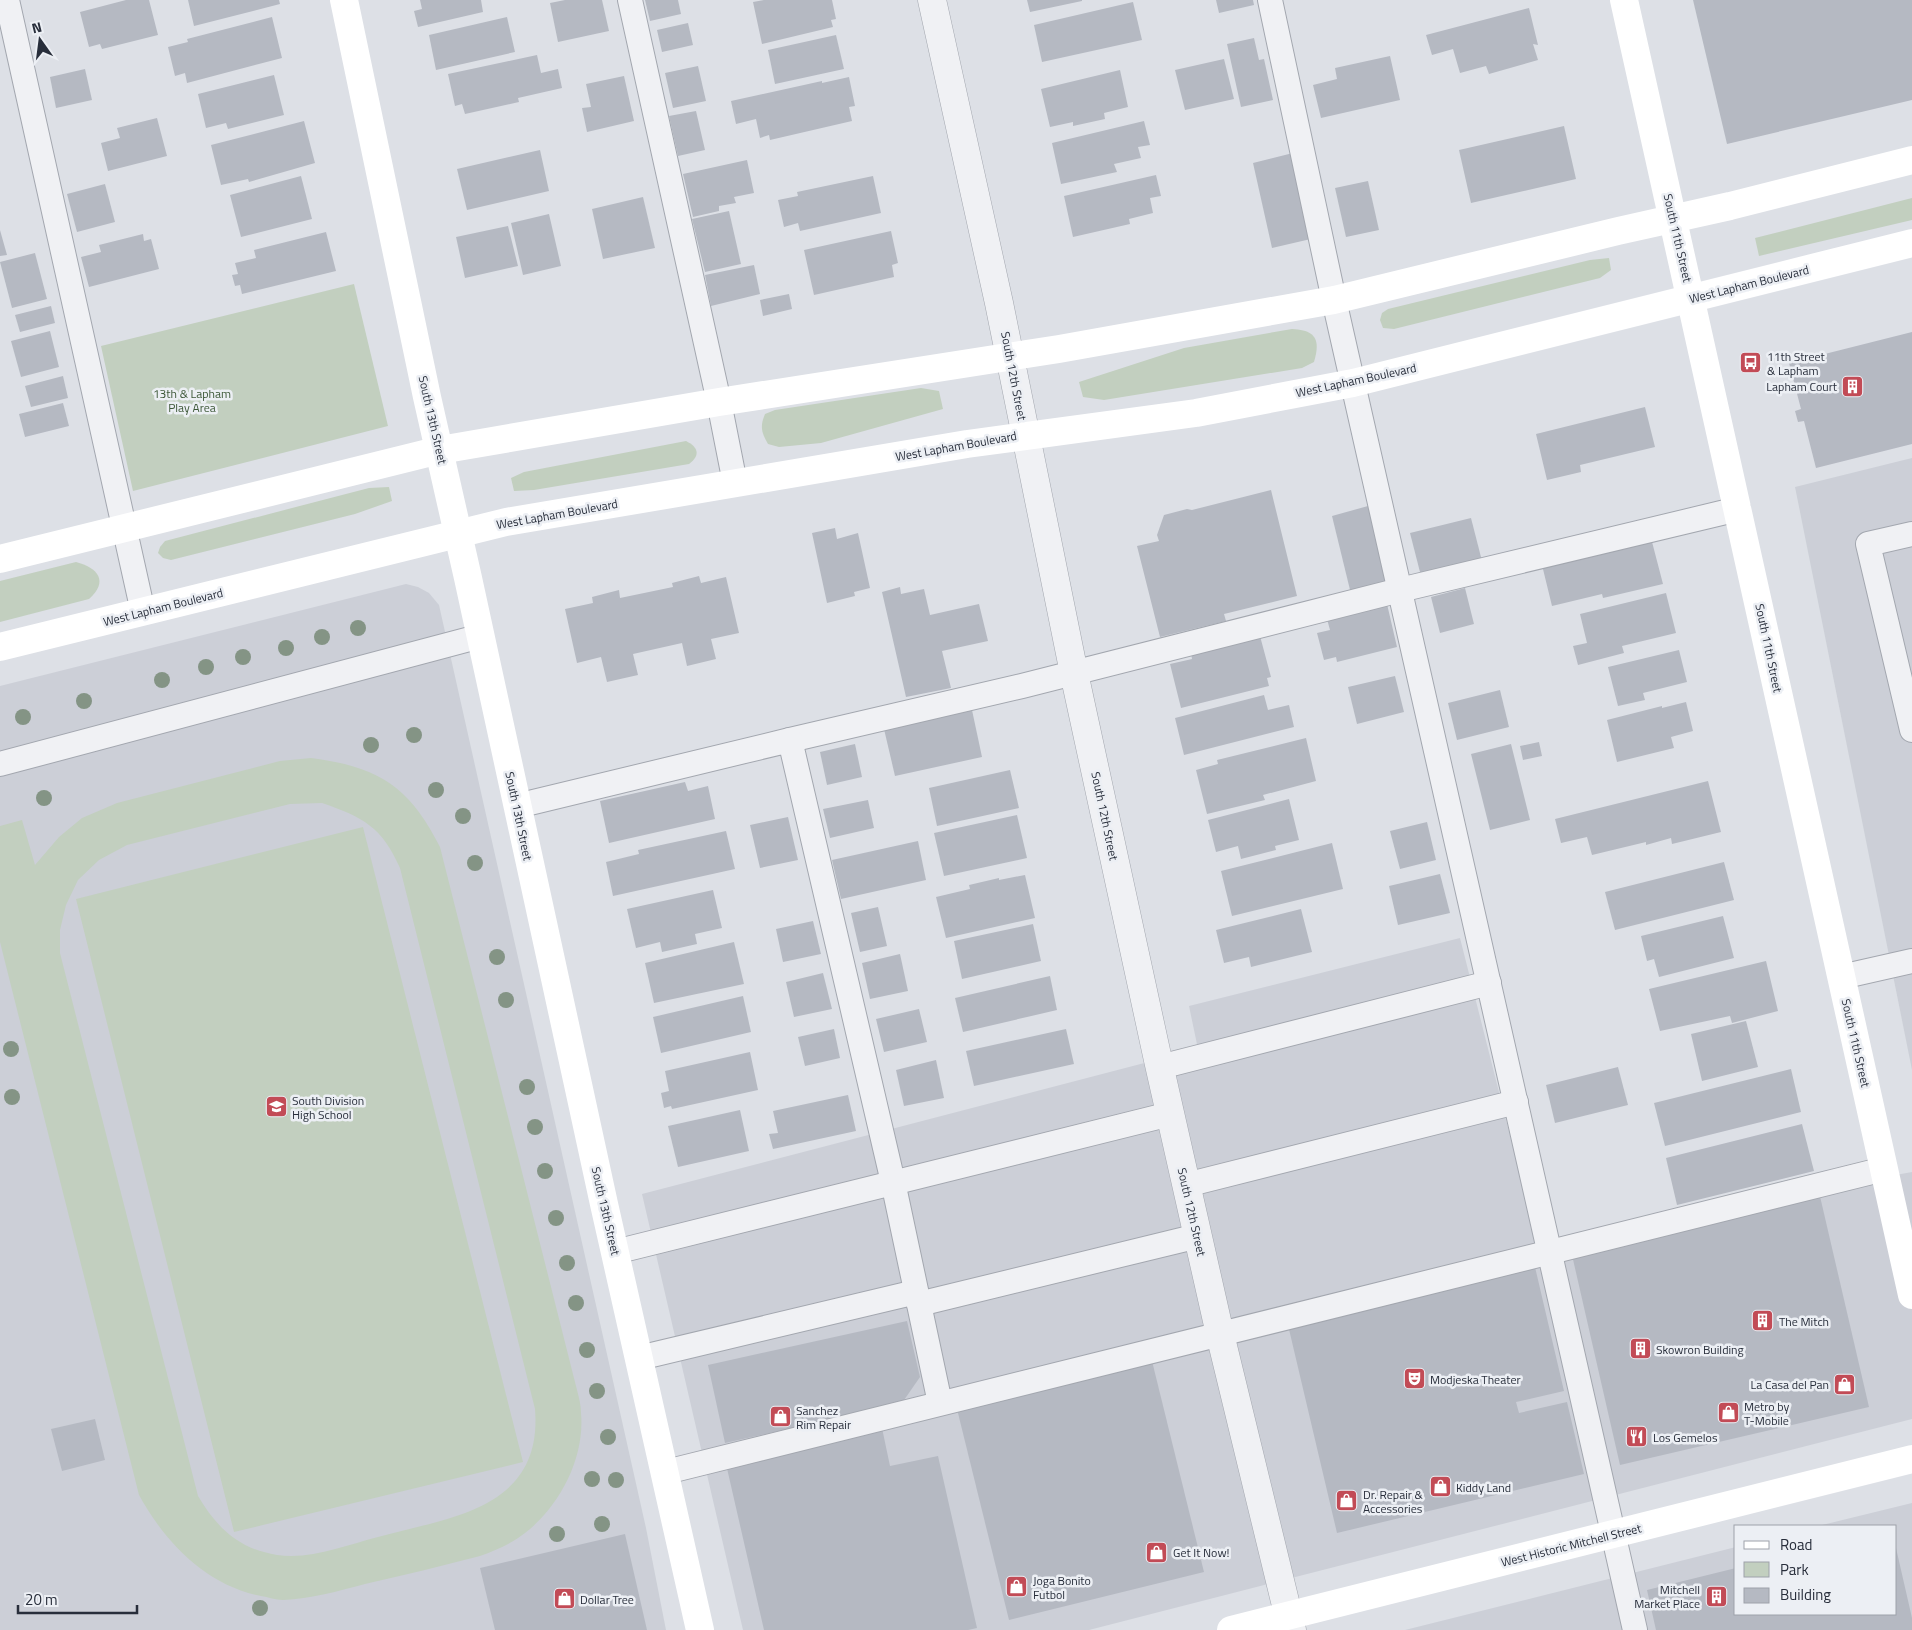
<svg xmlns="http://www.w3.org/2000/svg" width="1912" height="1630" font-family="'Titillium Web',sans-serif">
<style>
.built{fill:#cccfd7}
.green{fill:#c2cfbf;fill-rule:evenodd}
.building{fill:#b5b9c2}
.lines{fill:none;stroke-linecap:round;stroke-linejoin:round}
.lane-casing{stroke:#a3a7af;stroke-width:26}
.street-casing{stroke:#a3a7af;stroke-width:29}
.lane{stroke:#f0f1f4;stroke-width:24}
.street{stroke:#f0f1f4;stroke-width:28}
.secondary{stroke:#fff;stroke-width:28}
.tree{fill:#849485}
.labels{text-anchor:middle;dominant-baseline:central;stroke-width:5;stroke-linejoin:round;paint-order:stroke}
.street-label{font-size:12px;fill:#282e3b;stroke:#eceff4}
.poi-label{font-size:12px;fill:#282e3b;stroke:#eceff4;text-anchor:start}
.park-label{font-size:12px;fill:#3b5636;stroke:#eceff4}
</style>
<rect width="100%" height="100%" fill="#dde0e6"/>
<!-- built -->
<g class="built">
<polygon points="1912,458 1912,1070 1795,487"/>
<polygon points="406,584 418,587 429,593 439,605 646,1528 666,1630 0,1630 0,686"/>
<polygon points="1460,938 1541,1258 1824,1188 1912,1172 1912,1419 1089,1630 743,1630 642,1194 1198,1049 1189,1006"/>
<polygon points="1912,1503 1912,1630 1405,1630 1736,1547 1736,1614 1896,1614 1896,1526 1818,1526"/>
</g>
<!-- green -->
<g class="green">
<polygon points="1912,198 1912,220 1759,256 1755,238"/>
<polygon points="1609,258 1611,270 1600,278 1394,329 1383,328 1380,320 1382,313 1388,309 1590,260"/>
<polygon points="354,284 388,426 133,491 101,346"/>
<path d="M1292,329C1315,330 1321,339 1314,362L1302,368L1104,400L1083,397L1079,382L1184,348Z"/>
<path d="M921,388L939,391L943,409L821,443L779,447L768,444C761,432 760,426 765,414L775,410Z"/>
<path d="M686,441C698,447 701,455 689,464L534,490L514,491L511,478L524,472Z"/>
<polygon points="389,487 392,501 355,514 171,560 163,558 158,553 160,547 165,541 369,488"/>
<path d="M76,562C98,568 109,581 89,599L0,622V581Z"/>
<path d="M311,758C379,767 409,786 440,847L577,1390C579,1398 581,1405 581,1413C585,1458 560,1506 525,1533C511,1544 496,1550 480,1556C442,1566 404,1575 365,1584C338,1591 311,1599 283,1600C276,1600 268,1597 261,1596C205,1585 165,1542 139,1495L0,942V826L22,820L35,865L59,837L82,818L117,803L280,761ZM322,803C363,817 382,827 400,868L535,1409C543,1509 451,1517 378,1537C346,1545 311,1560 277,1555C239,1549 217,1528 198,1496L60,953V930L66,905L78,880L99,860L127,845L290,804Z"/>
<polygon points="363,827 523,1462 234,1532 76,899"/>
</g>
<!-- building -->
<g class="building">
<polygon points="126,0 149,0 158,35 102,49 100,44 89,47 80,12"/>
<polygon points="188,0 279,0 280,4 194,26"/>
<polygon points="420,0 481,0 483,12 418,27 414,11 422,9"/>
<polygon points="565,0 602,0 609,31 558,42 550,3"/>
<polygon points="645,0 678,0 681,14 650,21"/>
<polygon points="764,0 832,0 836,19 831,20 833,27 762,44 753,2"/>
<polygon points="1027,0 1082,0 1082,1 1030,12"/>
<polygon points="1216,0 1253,0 1254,5 1219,13"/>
<polygon points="1693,0 1912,0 1912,100 1727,144"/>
<polygon points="1133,2 1142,40 1042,62 1034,25"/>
<polygon points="1529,8 1538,45 1533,44 1538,60 1489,74 1486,66 1460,73 1453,49 1432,55 1426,35"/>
<polygon points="272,17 282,58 187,83 185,73 175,76 168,47 188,42 187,39"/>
<polygon points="507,17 515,52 436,70 429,35"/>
<polygon points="688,23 693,45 662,52 657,30"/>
<polygon points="836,35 844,69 775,84 768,50"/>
<polygon points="1254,38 1259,60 1264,59 1273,100 1241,107 1227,44"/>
<polygon points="537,55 541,73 558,69 562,88 518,98 519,102 465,114 462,104 455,106 448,74"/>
<polygon points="1390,56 1400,100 1321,118 1313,85 1337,79 1335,68"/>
<polygon points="1224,59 1234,99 1185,110 1175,70"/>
<polygon points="698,66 706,101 673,108 665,73"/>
<polygon points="85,69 92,100 56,108 50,77"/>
<polygon points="1120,70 1128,107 1104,113 1105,119 1073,126 1073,122 1050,127 1041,89"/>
<polygon points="274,75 284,115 228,129 226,123 206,128 198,94"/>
<polygon points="624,76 634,121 587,132 582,108 591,107 586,84"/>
<polygon points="849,77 855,106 849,107 852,121 770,140 769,135 760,138 756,119 736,124 731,101 822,81 822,83"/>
<polygon points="696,111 705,150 678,156 669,116"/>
<polygon points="157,118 167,156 108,171 101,143 120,138 117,128"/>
<polygon points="304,121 315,163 249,182 248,179 221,185 211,145"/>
<polygon points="1144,121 1150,145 1138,147 1141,158 1114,164 1117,172 1061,184 1052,143"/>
<polygon points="1564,126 1576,179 1471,203 1459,150"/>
<polygon points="540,150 549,191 467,210 457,169"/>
<polygon points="1293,153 1315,238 1272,248 1253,163"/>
<polygon points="747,160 754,193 734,197 736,203 719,206 719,211 693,217 683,174"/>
<polygon points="1156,175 1161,196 1150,198 1153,213 1129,219 1130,224 1073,237 1064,196"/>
<polygon points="301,176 312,219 241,237 230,195"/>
<polygon points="873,176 881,213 800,231 798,223 784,227 778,200 798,196 797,192"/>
<polygon points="1368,181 1379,230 1346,237 1335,188"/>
<polygon points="105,184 115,222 77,232 67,194"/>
<polygon points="643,197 655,248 603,259 592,209"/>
<polygon points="729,211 741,264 705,272 692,219"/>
<polygon points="549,214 561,266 523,275 511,223"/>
<polygon points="508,226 518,266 465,278 456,237"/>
<polygon points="0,230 7,255 0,256"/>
<polygon points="891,231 898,263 892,265 894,277 814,295 804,250"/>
<polygon points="326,232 336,271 242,294 240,285 235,286 232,275 238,274 235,263 256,258 254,250"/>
<polygon points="143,234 144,241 151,239 159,269 89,287 81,257 101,252 99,245"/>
<polygon points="35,253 47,299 12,308 0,262"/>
<polygon points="754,265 760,294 711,306 705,275"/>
<polygon points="789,294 792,309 763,316 760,300"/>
<polygon points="51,306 55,323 20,332 15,315"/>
<polygon points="50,331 59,367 21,377 11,341"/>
<polygon points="1912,332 1912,444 1816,468 1804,421 1798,422 1795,411 1801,409 1789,363"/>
<polygon points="63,376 68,398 31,407 25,386"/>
<polygon points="63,403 69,426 25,437 19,414"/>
<polygon points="1645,407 1655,447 1580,465 1581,472 1547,480 1536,434"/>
<polygon points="1271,490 1297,596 1224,614 1226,621 1160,637 1137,546 1159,541 1157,535 1164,515 1187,509 1192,510"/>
<polygon points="1368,506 1388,585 1351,594 1332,516"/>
<polygon points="1471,518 1482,561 1421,576 1410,533"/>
<polygon points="835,528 837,539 858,533 870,588 854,592 855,596 827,603 812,533"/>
<polygon points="1651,538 1663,584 1603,598 1602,594 1552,606 1542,565"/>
<polygon points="699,576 701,583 726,577 739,633 711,639 716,659 687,666 682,643 633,654 638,675 607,682 601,657 577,663 565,609 593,603 592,597 619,590 620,598 673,587 672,583"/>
<polygon points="900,587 901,594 924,589 930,615 979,604 988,641 942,651 951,688 906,697 882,592"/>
<polygon points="1465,588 1474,624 1440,633 1431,597"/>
<polygon points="1666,593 1676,633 1622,646 1624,653 1578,665 1573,646 1587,643 1580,614"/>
<polygon points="1387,604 1397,647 1337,662 1336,657 1324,660 1317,633 1330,630 1327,619"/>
<polygon points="1260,636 1271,677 1267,678 1269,686 1181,708 1170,664 1192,659 1191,653"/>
<polygon points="1679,650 1687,682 1643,693 1645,700 1618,706 1608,667"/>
<polygon points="1395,676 1404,712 1357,724 1348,687"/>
<polygon points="1500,690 1509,727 1457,740 1448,703"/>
<polygon points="1264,695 1268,710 1289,705 1294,727 1184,755 1175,718"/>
<polygon points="1686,702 1693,731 1671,737 1674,748 1617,762 1607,720 1662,706 1662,708"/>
<polygon points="972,710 982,757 895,776 884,729"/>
<polygon points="1306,738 1316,781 1263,795 1265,800 1207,814 1196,770 1218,764 1217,760"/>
<polygon points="1539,742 1542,756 1523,760 1520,746"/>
<polygon points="855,744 862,777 827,785 820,752"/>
<polygon points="1511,744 1530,820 1490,830 1471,754"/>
<polygon points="1010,770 1019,808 937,826 929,788"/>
<polygon points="1708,781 1721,832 1672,844 1671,838 1646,845 1646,842 1592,855 1587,837 1561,843 1555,819"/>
<polygon points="685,782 688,791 708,786 715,819 609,843 600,801"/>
<polygon points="1289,799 1299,840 1275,846 1276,850 1241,859 1238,846 1216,852 1208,820"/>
<polygon points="868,800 874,828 830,838 823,809"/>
<polygon points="1017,815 1027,858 944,876 934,833"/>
<polygon points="788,817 798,860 760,868 750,825"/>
<polygon points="1427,822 1436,860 1400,869 1390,831"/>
<polygon points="726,831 735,869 613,896 606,862 639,854 638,850"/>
<polygon points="918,841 926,880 841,899 832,860"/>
<polygon points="1332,843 1343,889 1232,916 1221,871"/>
<polygon points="1724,862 1734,900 1615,930 1605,892"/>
<polygon points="1440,874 1450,913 1398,925 1389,886"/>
<polygon points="1025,875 1035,918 946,938 936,897 970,889 969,885 999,878 999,880"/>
<polygon points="713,890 722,928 695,934 697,944 662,952 660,942 636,948 627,909"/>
<polygon points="878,907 887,946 860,952 851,913"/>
<polygon points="1301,909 1312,952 1251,967 1249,957 1224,963 1216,930"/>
<polygon points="1723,916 1734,958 1659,977 1654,959 1647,961 1641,936"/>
<polygon points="813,921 821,954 783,962 776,929"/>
<polygon points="1033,924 1041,961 962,979 954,941"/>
<polygon points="734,942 744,984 654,1003 645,963"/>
<polygon points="900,954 908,991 870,999 862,963"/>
<polygon points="1766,961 1778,1011 1732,1023 1730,1016 1660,1031 1649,989"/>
<polygon points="823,973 832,1009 794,1017 786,982"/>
<polygon points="1050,976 1057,1010 963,1032 955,998"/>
<polygon points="743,996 751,1032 661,1053 653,1017"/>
<polygon points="919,1009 927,1042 884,1052 876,1019"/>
<polygon points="1746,1021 1758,1067 1702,1081 1691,1034"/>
<polygon points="834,1029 840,1058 805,1066 798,1037"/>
<polygon points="1066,1029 1074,1064 974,1086 966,1051"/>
<polygon points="750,1052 758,1090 672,1109 671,1106 664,1108 661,1093 669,1091 665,1071"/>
<polygon points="936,1060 944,1098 904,1106 896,1070"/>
<polygon points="1618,1067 1628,1105 1555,1123 1546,1085"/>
<polygon points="1791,1069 1801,1112 1665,1146 1654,1103"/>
<polygon points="848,1095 856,1131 773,1149 769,1134 778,1133 773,1111"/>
<polygon points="740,1110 749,1151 678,1167 668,1126"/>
<polygon points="1802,1124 1814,1171 1677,1205 1666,1158"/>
<polygon points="1819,1192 1869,1407 1620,1465 1572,1255"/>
<polygon points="1535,1267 1564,1391 1516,1402 1519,1413 1567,1402 1584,1474 1337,1533 1288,1325"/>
<polygon points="907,1321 920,1377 902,1403 725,1443 708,1365"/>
<polygon points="1152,1361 1204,1572 1009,1620 957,1409"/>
<polygon points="95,1419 105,1460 62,1471 51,1429"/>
<polygon points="882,1428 890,1466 938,1456 977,1628 968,1630 764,1630 726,1464"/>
<polygon points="625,1534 647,1630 495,1630 480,1568"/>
<polygon points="1896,1548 1912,1618 1912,1630 1656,1630 1647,1590 1736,1568 1736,1614 1896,1614"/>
</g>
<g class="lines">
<defs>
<g id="lane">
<polyline points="7,0 143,612"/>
<polyline points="630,0 719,402 735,483"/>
<polyline points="1270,0 1334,300 1635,1630"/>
<polyline points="1912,534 1868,544 1912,730"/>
<polyline points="790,740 1022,686 1400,590 1738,509"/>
<polyline points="0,764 481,636"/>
<polyline points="517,806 790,740 893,1182 940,1403"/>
<polyline points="1841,977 1912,961"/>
<polyline points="1160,1067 1489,983"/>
<polyline points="1186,1185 1516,1102"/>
<polyline points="615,1252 1170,1114"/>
<polyline points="919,1304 1198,1236"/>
<polyline points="639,1358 916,1292"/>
<polyline points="666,1472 1884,1169"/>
</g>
<polyline id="street" points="932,0 999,303 1074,673 1158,1060 1220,1334 1292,1630"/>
</defs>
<!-- lane casing -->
<use href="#lane" class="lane-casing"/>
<!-- street casing -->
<use href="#street" class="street-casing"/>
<!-- lane -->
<use href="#lane" class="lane"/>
<!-- street -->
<use href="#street" class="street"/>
<!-- secondary -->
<g class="secondary">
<polyline points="344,0 427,397 468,578 604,1204 700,1630"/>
<polyline points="1624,0 1912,1295"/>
<polyline points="0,559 440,450 719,402 1059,349 1334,300 1618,231 1730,206 1912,160"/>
<polyline points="0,647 506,522 967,444 1196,413 1353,383 1912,243"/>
<polyline points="1231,1630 1912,1459"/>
</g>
</g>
<!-- trees -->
<g class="tree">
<circle cx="358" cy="628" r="8"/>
<circle cx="322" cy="637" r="8"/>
<circle cx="286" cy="648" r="8"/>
<circle cx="243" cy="657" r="8"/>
<circle cx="206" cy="667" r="8"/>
<circle cx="162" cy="680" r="8"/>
<circle cx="84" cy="701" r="8"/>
<circle cx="23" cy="717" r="8"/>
<circle cx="414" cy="735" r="8"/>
<circle cx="371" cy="745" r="8"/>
<circle cx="436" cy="790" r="8"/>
<circle cx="44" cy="798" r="8"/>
<circle cx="463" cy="816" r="8"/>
<circle cx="475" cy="863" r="8"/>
<circle cx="497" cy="957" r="8"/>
<circle cx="506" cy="1000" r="8"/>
<circle cx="11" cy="1049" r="8"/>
<circle cx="527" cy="1087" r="8"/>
<circle cx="12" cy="1097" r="8"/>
<circle cx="535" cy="1127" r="8"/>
<circle cx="545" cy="1171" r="8"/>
<circle cx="556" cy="1218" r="8"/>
<circle cx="567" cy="1263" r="8"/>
<circle cx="576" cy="1303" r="8"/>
<circle cx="587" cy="1350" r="8"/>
<circle cx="597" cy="1391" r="8"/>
<circle cx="608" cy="1437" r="8"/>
<circle cx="592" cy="1479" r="8"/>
<circle cx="616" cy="1480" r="8"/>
<circle cx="602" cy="1524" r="8"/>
<circle cx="557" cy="1534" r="8"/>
<circle cx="260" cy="1608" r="8"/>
</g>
<!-- icons -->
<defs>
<symbol id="bus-square" viewBox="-11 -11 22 22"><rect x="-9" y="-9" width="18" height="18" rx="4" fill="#c24b56" stroke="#eceff4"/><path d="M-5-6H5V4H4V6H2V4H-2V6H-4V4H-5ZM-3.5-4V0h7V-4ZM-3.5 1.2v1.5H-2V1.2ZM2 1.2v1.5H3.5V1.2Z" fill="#fff"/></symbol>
<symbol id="building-square" viewBox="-11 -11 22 22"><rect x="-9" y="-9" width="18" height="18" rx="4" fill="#c24b56" stroke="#eceff4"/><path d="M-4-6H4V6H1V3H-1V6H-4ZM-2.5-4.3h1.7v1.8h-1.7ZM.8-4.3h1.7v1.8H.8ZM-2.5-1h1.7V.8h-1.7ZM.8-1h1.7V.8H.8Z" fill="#fff"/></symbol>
<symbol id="school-square" viewBox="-11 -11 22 22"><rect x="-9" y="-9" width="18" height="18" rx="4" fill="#c24b56" stroke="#eceff4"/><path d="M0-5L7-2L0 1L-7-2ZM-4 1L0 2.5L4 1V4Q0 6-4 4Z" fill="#fff"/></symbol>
<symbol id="theatre-square" viewBox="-11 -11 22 22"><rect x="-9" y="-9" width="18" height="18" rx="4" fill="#c24b56" stroke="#eceff4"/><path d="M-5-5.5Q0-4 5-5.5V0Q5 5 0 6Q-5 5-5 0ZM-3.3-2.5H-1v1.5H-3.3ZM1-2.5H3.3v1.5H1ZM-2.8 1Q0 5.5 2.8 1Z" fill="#fff"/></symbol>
<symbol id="shop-square" viewBox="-11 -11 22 22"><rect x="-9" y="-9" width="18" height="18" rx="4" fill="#c24b56" stroke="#eceff4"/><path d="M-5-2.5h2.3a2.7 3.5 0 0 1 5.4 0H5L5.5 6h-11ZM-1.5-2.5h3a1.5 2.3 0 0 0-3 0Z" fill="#fff"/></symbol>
<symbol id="restaurant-square" viewBox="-11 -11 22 22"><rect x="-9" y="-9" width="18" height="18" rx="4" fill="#c24b56" stroke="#eceff4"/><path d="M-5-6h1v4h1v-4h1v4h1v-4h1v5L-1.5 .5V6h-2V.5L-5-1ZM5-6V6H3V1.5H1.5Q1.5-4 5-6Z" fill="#fff"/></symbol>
</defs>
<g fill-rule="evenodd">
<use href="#bus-square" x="1738" y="350" width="25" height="25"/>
<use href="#building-square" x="1840" y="374" width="25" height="25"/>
<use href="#school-square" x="264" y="1094" width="25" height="25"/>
<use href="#building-square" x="1750" y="1308" width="25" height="25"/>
<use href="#building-square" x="1628" y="1336" width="25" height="25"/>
<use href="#theatre-square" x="1402" y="1366" width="25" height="25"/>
<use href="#shop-square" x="1832" y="1372" width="25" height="25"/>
<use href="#shop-square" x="1716" y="1400" width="25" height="25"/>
<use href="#shop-square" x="768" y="1404" width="25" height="25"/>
<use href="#restaurant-square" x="1624" y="1424" width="25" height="25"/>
<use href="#shop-square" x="1428" y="1474" width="25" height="25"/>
<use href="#shop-square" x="1334" y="1488" width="25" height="25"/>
<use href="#shop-square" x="1144" y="1540" width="25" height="25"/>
<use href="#shop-square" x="1004" y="1574" width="25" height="25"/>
<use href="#building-square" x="1704" y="1584" width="25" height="25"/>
<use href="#shop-square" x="552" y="1586" width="25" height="25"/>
</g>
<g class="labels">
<!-- street labels -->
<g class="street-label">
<text transform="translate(1678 238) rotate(77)">South 11th Street</text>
<text transform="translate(1749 284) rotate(-14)">West Lapham Boulevard</text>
<text transform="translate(1014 376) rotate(79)">South 12th Street</text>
<text transform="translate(1356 380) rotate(-12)">West Lapham Boulevard</text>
<text transform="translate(433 420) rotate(77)">South 13th Street</text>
<text transform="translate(956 446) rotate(-10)">West Lapham Boulevard</text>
<text transform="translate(557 514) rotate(-10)">West Lapham Boulevard</text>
<text transform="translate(163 607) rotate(-14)">West Lapham Boulevard</text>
<text transform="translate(1769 648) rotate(78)">South 11th Street</text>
<text transform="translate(519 816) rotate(78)">South 13th Street</text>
<text transform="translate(1105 816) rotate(78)">South 12th Street</text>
<text transform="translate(1856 1043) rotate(77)">South 11th Street</text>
<text transform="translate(606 1211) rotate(77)">South 13th Street</text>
<text transform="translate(1192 1212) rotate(77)">South 12th Street</text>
<text transform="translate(1571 1545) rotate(-14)">West Historic Mitchell Street</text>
</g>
<!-- poi labels -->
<g class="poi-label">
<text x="1767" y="356">11th Street<tspan x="1767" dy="14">&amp; Lapham</tspan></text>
<text x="1837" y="386" text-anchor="end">Lapham Court</text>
<text x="292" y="1100">South Division<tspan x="292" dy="14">High School</tspan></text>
<text x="1779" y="1321">The Mitch</text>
<text x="1656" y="1349">Skowron Building</text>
<text x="1430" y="1379">Modjeska Theater</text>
<text x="1829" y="1384" text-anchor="end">La Casa del Pan</text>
<text x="1744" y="1406">Metro by<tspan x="1744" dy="14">T-Mobile</tspan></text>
<text x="796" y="1410">Sanchez<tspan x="796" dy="14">Rim Repair</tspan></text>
<text x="1653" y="1437">Los Gemelos</text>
<text x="1456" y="1487">Kiddy Land</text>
<text x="1363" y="1494">Dr. Repair &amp;<tspan x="1363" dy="14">Accessories</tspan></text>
<text x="1173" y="1552">Get It Now!</text>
<text x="1033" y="1580">Joga Bonito<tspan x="1033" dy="14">Futbol</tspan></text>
<text x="1700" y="1589" text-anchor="end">Mitchell<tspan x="1700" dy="14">Market Place</tspan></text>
<text x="580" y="1599">Dollar Tree</text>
</g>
<!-- park labels -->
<g class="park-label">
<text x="192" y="393">13th &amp; Lapham<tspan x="192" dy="14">Play Area</tspan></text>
</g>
</g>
<!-- legend -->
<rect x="1734" y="1525" width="162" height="90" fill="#eceff4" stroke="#9ea2aa"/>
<rect x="1744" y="1541" width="25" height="8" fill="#ffffff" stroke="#9ea2aa"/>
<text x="1780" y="1550" font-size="15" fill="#282e3b">Road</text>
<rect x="1744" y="1562" width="25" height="15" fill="#c2cfbf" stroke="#9ea2aa"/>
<text x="1780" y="1575" font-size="15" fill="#282e3b">Park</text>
<rect x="1744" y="1588" width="25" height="15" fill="#b5b9c2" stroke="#9ea2aa"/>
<text x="1780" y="1600" font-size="15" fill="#282e3b">Building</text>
<!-- north arrow -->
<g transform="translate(40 40) rotate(346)" stroke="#eceff4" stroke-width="4" paint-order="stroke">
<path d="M0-4L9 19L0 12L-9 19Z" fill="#282e3b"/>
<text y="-8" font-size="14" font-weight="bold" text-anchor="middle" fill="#282e3b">N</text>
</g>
<!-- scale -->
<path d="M18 1605v8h119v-8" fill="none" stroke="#282e3b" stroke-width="2.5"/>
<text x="25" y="1605" font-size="15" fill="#282e3b" stroke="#eceff4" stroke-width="4" paint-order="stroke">20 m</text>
</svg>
